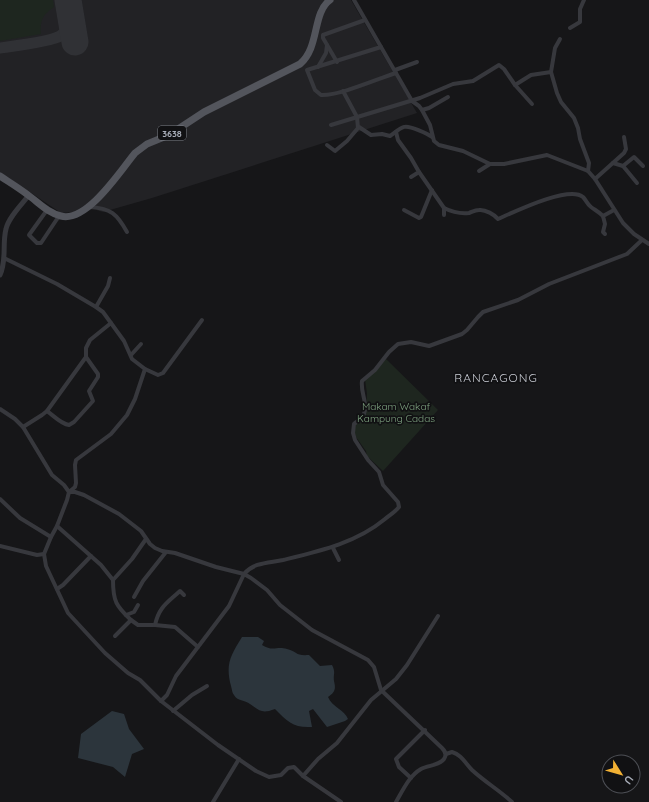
<svg xmlns="http://www.w3.org/2000/svg" width="649" height="802" font-family="Quicksand,sans-serif">
<style>
.built{fill:#222225}
.green{fill:#1e261f}
.water{fill:#2c353c}
.lines{fill:none;stroke-linecap:round;stroke-linejoin:round}
.taxiway{stroke:#303135;stroke-width:11}
.runway{stroke:#303135;stroke-width:27}
.minor{stroke:#37383d;stroke-width:4}
.tertiary{stroke:#37383d;stroke-width:5}
.primary{stroke:#53555c;stroke-width:7}
.labels{text-anchor:middle;dominant-baseline:central;stroke-width:3.5;stroke-linejoin:round;paint-order:stroke}
.shield{fill:#111113;stroke:#7b7e86;stroke-width:1}
.shield-label{font-size:9px;font-weight:bold;fill:#a8adb8}
.park-label{font-size:10px;fill:#7fa381;stroke:#111113}
.quarter-label{font-size:12px;letter-spacing:1px;fill:#c9ccd4;stroke:#111113}
</style>
<rect width="100%" height="100%" fill="#161618"/>
<!-- built -->
<polygon class="built" points="0,0 351,0 417,113 152,198 103,212 84,206 74,212 61,213 0,172"/>
<!-- green -->
<g class="green">
<path d="M0,0H53L54,7C43,15 40,19 41,34L0,41Z"/>
<polygon points="386,359 438,410 383,471 367,456 366,451 356,437 354,431 356,425 366,411 367,394 365,379"/>
</g>
<!-- water -->
<g class="water">
<path d="M242,637H258L264,641L262,645C273,652 276,646 287,649C298,652 295,656 309,655L320,666L332,665C336,673 333,674 334,681C336,689 335,692 328,697C332,707 345,710 348,719L345,721L327,727L313,709L309,711L312,727C293,728 288,722 275,709C262,714 260,711 250,704C245,700 237,701 234,695C232,693 232,689 231,686C225,664 231,655 242,637Z"/>
<polygon points="112,711 124,714 129,729 144,749 132,754 125,777 113,767 78,758 81,734"/>
</g>
<g class="lines">
<!-- taxiway -->
<path class="taxiway" d="M0,48C13,46 50,42 60,36C67,31 69,25 71,18"/>
<!-- runway -->
<polyline class="runway" points="68,0 75,42"/>
<!-- minor -->
<g class="minor">
<polyline points="354,0 412,101 419,106 422,110 430,125 434,141 439,145 463,151 490,164 504,164 547,155 588,171 595,179 623,223 634,234 649,244"/>
<polyline points="570,28 580,22 580,9 584,0"/>
<polyline points="560,39 555,48 551,72 557,93 561,102 574,118 578,128 580,139 589,163 588,171"/>
<path d="M381,47L307,70L315,90L321,95C339,96 377,79 396,73"/>
<polyline points="337,62 323,38 323,35 365,20"/>
<polyline points="318,67 326,53 327,45"/>
<polyline points="395,70 417,62"/>
<polyline points="515,85 532,104"/>
<polyline points="422,110 429,108 448,97"/>
<polyline points="331,125 420,98 453,84 473,81 499,65 504,69 515,85 531,75 551,72"/>
<path d="M359,127L371,135L382,134L390,136C393,134 401,127 404,127C409,125 428,134 432,137"/>
<polyline points="396,132 398,140 411,158 419,172 411,177"/>
<polyline points="327,145 335,151 347,141 358,128 357,117 343,91"/>
<polyline points="613,163 623,166 637,183"/>
<polyline points="623,166 634,157 643,166"/>
<polyline points="479,171 490,164"/>
<polyline points="419,172 444,208 444,215"/>
<polyline points="595,179 624,153 626,149 624,137"/>
<path d="M89,207C111,208 117,214 127,232"/>
<path d="M444,208C452,212 460,214 469,213C472,212 475,210 479,210C485,209 495,215 498,219C514,212 569,185 583,197C586,200 587,204 591,207C595,210 599,212 603,216"/>
<polyline points="47,210 29,235 37,243 41,243 57,219 60,216"/>
<polyline points="404,210 419,218 421,217 432,190"/>
<polyline points="605,234 603,232 605,224 603,216 614,210"/>
<polyline points="4,258 57,284 96,307 103,312 124,341 132,359 145,369 135,399 127,415 111,434 76,460 75,465 76,483 75,487 69,492 67,500 57,526 51,537 44,554 46,566 68,613 105,653 128,673 140,680 161,701 218,745 256,771 269,777 281,775 288,768 294,767 303,776 341,802"/>
<polyline points="96,307 108,286 110,278"/>
<polyline points="131,355 141,344"/>
<polyline points="145,369 158,375 163,373 202,320"/>
<path d="M0,409L15,419L23,427L52,475L64,485L69,492H75L84,495L119,514L141,531L150,544L155,548L162,551L175,553L216,567L244,574L251,578L267,590L280,605L312,630L368,660L374,667L381,690L442,748C445,751 447,755 444,759C439,766 428,765 421,769C409,776 403,790 396,802"/>
<path d="M47,411C54,416 61,424 69,425L74,422L93,401L89,391L98,377V374L86,357"/>
<polyline points="23,427 42,415 47,411 86,357 86,348 90,340 111,323"/>
<polyline points="0,499 20,518 51,537"/>
<polyline points="57,526 101,565 113,580"/>
<polyline points="0,546 37,555 44,554"/>
<polyline points="333,548 339,560"/>
<polyline points="57,589 63,585 91,556"/>
<polyline points="134,597 143,581 166,552"/>
<polyline points="126,615 134,612 138,605"/>
<polyline points="131,620 138,625 155,625 175,627 198,647"/>
<path d="M155,625C159,607 167,603 180,591L184,595"/>
<path d="M115,636L131,620C116,606 113,601 113,580L132,559L146,539"/>
<path d="M161,701L167,695L176,676L229,606L244,574C254,562 269,563 283,560C320,551 356,543 385,519C390,515 395,512 399,507L398,502L383,485L379,472L368,460L355,440L353,433L354,424C356,422 360,420 362,418C370,405 360,394 362,381L375,370L389,352L398,344L411,342L429,346L462,334L467,330L478,317L483,312L518,300L549,284L627,254L642,240"/>
<polyline points="173,711 192,695 207,686"/>
<path d="M446,754L452,752C462,755 465,763 472,770C485,782 499,790 512,802"/>
<polyline points="303,776 318,759 337,743 371,700 396,679 407,665 438,616"/>
<polyline points="411,778 399,767 396,759 425,730"/>
<polyline points="213,802 239,759"/>
</g>
<!-- tertiary -->
<path class="tertiary" d="M0,275C7,260 2,244 6,229C8,218 22,204 29,195"/>
<!-- primary -->
<path class="primary" d="M0,176C9,182 19,188 28,195C39,203 48,213 61,216C87,223 121,170 135,153L147,144L169,135L204,112L300,64C320,47 312,13 330,0"/>
</g>
<g class="labels">
<!-- shield labels -->
<rect class="shield" x="158" y="126" width="28" height="14" rx="3"/>
<g class="shield-label">
<text x="172" y="133">3638</text>
</g>
<!-- park labels -->
<g class="park-label">
<text x="396" y="406">Makam Wakaf<tspan x="396" dy="12">Kampung Cadas</tspan></text>
</g>
<!-- quarter labels -->
<g class="quarter-label">
<text x="496" y="377">RANCAGONG</text>
</g>
</g>
<!-- north arrow -->
<g transform="translate(621 774) rotate(127)"><circle r="19" fill="#111113" stroke="#4d4f55"/>
<path d="M0-3L7 15L0 10L-7 15Z" fill="#f2b134"/>
<text y="-6" font-size="11" font-weight="bold" text-anchor="middle" fill="#a8adb8">U</text>
</g>
</svg>
